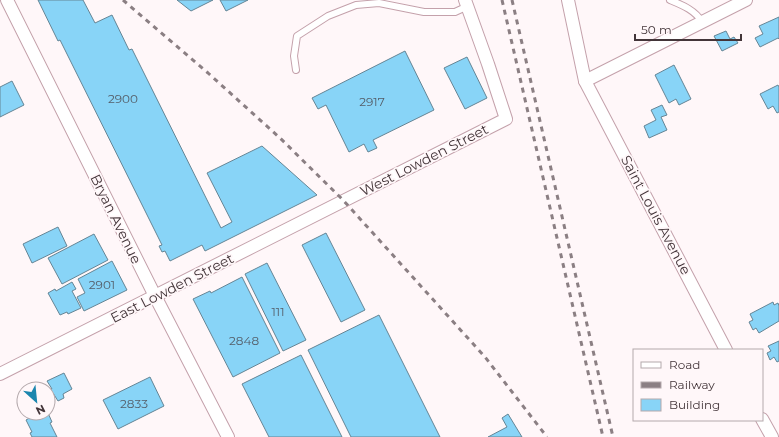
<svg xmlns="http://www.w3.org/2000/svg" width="779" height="437" font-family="Montserrat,sans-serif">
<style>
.building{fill:#88d4f7;stroke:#658595}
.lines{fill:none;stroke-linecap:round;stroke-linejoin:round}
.service-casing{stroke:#c4a1ab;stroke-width:8}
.minor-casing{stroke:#c4a1ab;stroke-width:14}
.service{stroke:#fff;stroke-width:6}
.minor{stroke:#fff;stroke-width:12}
.rail{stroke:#8b7f83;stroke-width:3;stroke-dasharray:5 5;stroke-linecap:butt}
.labels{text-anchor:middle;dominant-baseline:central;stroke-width:3.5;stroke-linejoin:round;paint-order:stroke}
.number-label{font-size:12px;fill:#545d68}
.street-label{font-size:14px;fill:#433539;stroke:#fff7f9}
</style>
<rect width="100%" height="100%" fill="#fff7f9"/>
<!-- building -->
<g class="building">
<polygon points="38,0 83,0 95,23 112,15 129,50 132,49 221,228 232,222 207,173 262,146 317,195 205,251 202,245 170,261 165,251 162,252 159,246 162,245 60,40 58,41"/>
<polygon points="177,0 213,0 191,11"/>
<polygon points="220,0 248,0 226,11"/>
<polygon points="779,17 779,39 778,38 760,47 755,38 763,34 759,26"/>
<polygon points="726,31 730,39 734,37 738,43 722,51 714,36"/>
<polygon points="405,51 434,110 373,140 377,148 368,152 364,144 349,152 326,105 318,109 312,98"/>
<polygon points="467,57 487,98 465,109 444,68"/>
<polygon points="674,65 691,99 679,105 676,99 669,103 655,75"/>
<polygon points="12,81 24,105 0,117 0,87"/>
<polygon points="778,85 779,87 779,112 777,113 773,106 768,109 760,94"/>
<polygon points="662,105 667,115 661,117 667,130 649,138 644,126 656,120 651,110"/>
<polygon points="58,227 67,246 32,263 23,244"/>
<polygon points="326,233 365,310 341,322 302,245"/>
<polygon points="94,234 108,260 62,284 48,258"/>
<polygon points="112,261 127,290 84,311 77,297 85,293 78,279"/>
<polygon points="267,263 306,340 283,351 245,274"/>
<polygon points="242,277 280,353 233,377 193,299 210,291 211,293"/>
<polygon points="72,282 76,289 72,291 81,308 68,314 67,312 60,315 48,293 55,289 56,291"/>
<polygon points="773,302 774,305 778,303 779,306 779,321 759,333 756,328 753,330 749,322 753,320 750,314"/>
<polygon points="379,315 440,437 351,437 308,350"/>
<polygon points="779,341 779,361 777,362 774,357 770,360 767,353 771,351 768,346"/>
<polygon points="301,355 342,437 269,437 242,384"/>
<polygon points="64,373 72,389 63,394 64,398 58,401 53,393 52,394 50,390 52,389 47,381"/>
<polygon points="150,377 164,406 118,429 103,400"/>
<polygon points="36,413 40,413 41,415 48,413 52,422 50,423 57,437 32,437 30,433 32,432 26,420 33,416 32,415"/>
<polygon points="508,414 522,437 488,437 507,427 502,418"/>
</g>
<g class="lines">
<defs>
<g id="service">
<path d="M670,0C682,5 695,10 702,22"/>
<polyline points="296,70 294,56 297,36 328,16 356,5 379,3 424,12 455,12 468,6"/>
</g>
<g id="minor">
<polyline points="7,0 155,296 228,437"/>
<polyline points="568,0 585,81 726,350"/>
<polyline points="585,81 746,0"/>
<polyline points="0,374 506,119 488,64 465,0"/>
<polyline points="762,419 772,437"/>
</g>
</defs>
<!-- service casing -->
<use href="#service" class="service-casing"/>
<!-- minor casing -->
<use href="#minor" class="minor-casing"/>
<!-- service -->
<use href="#service" class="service"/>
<!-- minor -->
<use href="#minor" class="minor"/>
<!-- rail -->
<g class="rail">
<polyline points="123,0 208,73 280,138 343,200 485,357 547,437"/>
<polyline points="502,0 603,437"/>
<polyline points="512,0 613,437"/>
</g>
</g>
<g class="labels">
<!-- number labels -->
<g class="number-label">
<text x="123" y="98">2900</text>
<text x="372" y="101">2917</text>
<text x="102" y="284">2901</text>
<text x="278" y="311">111</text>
<text x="244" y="340">2848</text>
<text x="134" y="403">2833</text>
</g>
<!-- street labels -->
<g class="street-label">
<text transform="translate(424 160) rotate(-27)">West Lowden Street</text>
<text transform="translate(656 215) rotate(62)">Saint Louis Avenue</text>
<text transform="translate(116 219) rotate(64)">Bryan Avenue</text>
<text transform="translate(172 288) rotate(-27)">East Lowden Street</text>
</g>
</g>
<!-- legend -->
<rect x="633" y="349" width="130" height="72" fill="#fff7f9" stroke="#b4a9ac"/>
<rect x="641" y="362" width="20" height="6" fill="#ffffff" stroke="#b4a9ac"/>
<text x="669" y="369" font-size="12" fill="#433539">Road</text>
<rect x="641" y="382" width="20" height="6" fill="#8b7f83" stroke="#b4a9ac"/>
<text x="669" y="389" font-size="12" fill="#433539">Railway</text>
<rect x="641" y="399" width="20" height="12" fill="#88d4f7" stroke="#b4a9ac"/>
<text x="669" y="409" font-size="12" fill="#433539">Building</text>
<!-- north arrow -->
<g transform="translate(36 401) rotate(153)"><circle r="19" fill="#fff7f9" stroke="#b4a9ac"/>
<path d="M0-3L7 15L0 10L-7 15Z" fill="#1b86ae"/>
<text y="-6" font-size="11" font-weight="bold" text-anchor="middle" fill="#433539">N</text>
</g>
<!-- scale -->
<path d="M635 34v6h106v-6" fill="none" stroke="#433539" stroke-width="2"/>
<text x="641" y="34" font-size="12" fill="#433539" stroke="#fff7f9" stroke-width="3" paint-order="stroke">50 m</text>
</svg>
